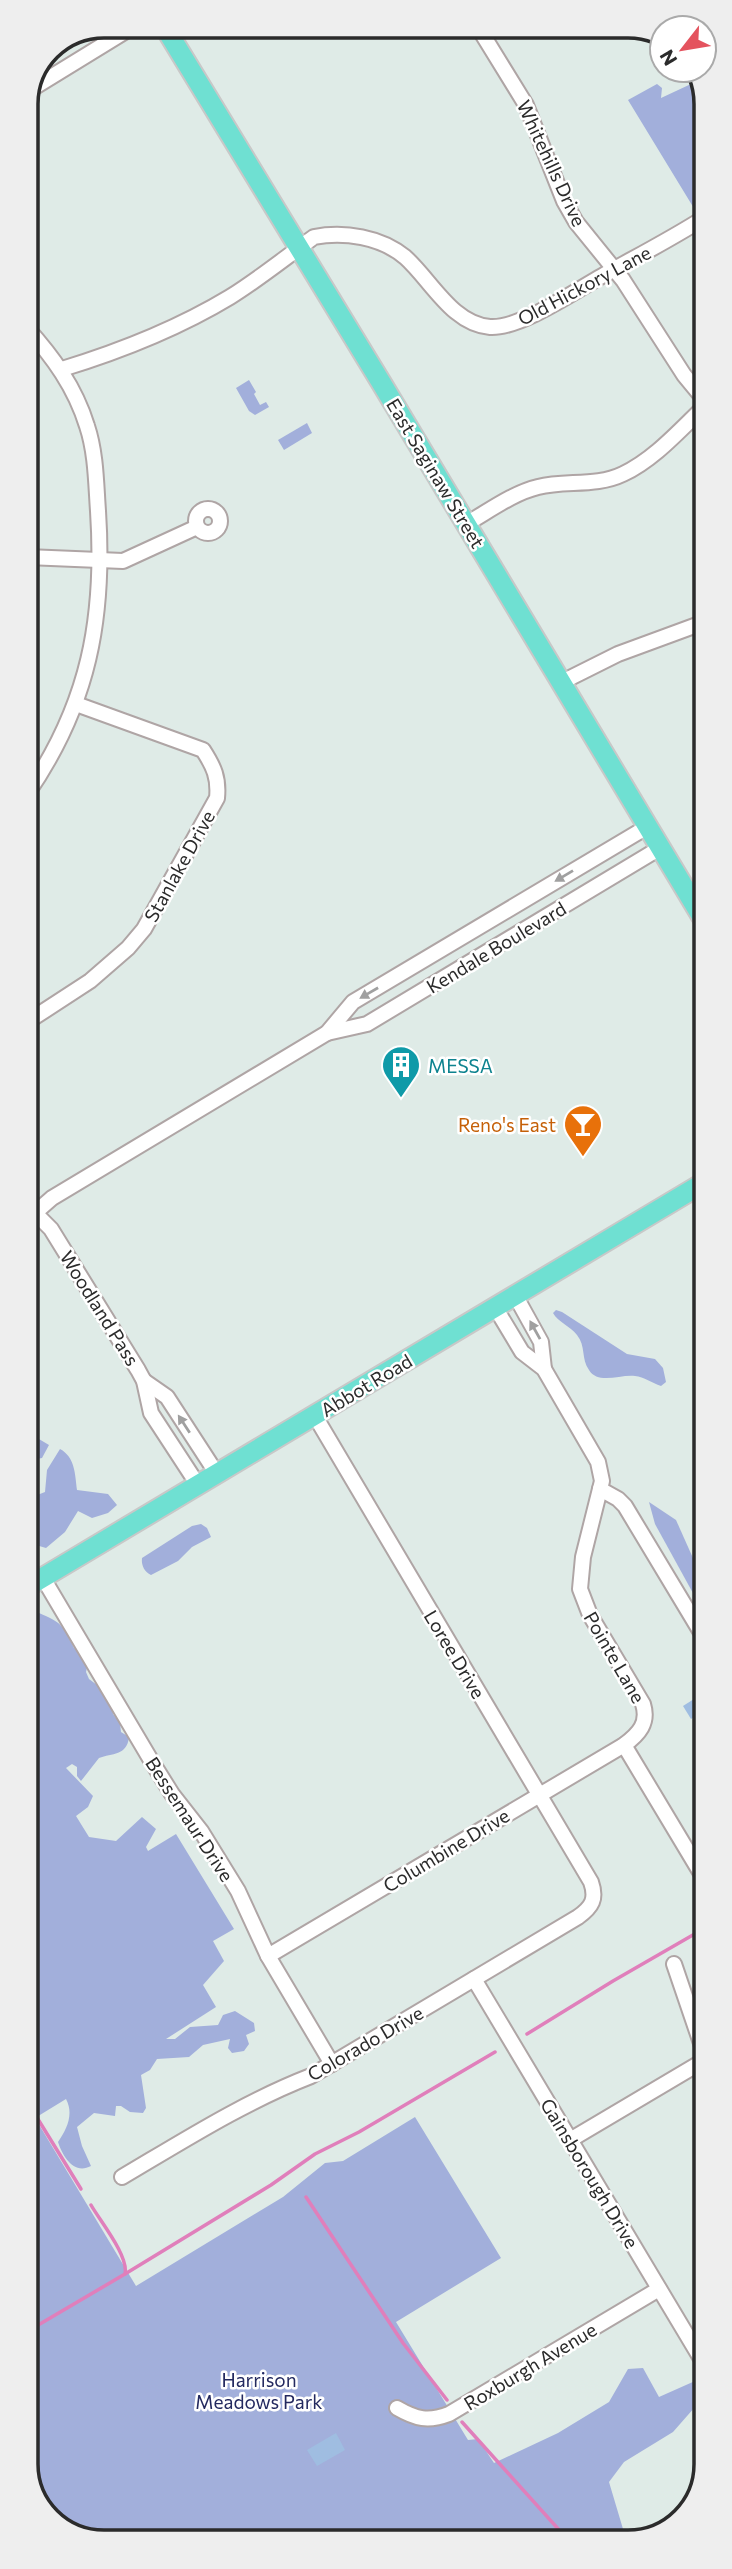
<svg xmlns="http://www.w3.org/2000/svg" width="732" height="2569" font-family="Commissioner,sans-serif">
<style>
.green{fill:#a2afdb}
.pitch{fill:#9fbde1}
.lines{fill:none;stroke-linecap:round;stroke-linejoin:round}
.stream{stroke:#e07fbb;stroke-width:3.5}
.minor-casing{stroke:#afa5a5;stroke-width:18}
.major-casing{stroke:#c8c8c8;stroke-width:23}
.minor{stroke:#fff;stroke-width:14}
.major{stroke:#6fe0d2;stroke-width:19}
.oneway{fill:#a0a0a0}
.labels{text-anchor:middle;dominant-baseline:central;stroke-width:5;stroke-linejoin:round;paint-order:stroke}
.street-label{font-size:19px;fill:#2b2b2b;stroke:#fff}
.culture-label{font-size:19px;fill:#0d838f;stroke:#fff;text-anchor:start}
.food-label{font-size:19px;fill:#c56008;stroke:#fff;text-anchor:end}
.park-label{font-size:19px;fill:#23295f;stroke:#fff}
.rim{fill:none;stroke:#2b2b2b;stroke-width:3.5}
</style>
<rect width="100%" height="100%" fill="#dfebe7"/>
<!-- green -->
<g class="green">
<polygon points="696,74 704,88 704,203 695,210 628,100 657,84 662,88 661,98 691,84"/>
<polygon points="249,380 256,392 254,394 260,405 266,402 269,407 255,415 249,411 236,388"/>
<polygon points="307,423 312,433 284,450 278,440"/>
<path d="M556,1310L562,1312L627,1354L655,1359L663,1368L666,1382L661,1386C652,1383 644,1377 635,1376C621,1374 598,1385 589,1370C581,1359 586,1346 577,1335C570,1326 558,1322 553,1313Z"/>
<polygon points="27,1432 49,1445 42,1458 27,1461"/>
<path d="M60,1449C75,1457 75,1474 77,1490L108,1494L117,1505L108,1513L92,1518L78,1511L65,1532L46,1548L29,1543L27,1547V1499L45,1492L47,1470Z"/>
<polygon points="649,1502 676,1520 705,1585 705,1615 655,1524"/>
<path d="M201,1524L207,1528L211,1537L192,1547L178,1561L151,1575C145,1572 141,1566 142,1558L192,1526Z"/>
<path d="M39,1613C61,1622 64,1626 74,1648L81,1650L88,1663L86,1672L89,1679L105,1691L112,1703L113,1714L120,1723L121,1732L129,1737C127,1756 112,1753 99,1758L81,1781L77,1776V1767L72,1764L66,1768L93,1796L88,1807L76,1816L89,1837L116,1841L142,1817L156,1829L146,1847L148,1851L176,1834L234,1929L213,1941L224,1961L203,1985L216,2007L166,2039H175L190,2027L218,2025L223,2015L235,2011L254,2023L255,2031L246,2035L249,2044L244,2051L232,2053L228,2048L230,2039L203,2045L189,2057L157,2059L150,2070L141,2075L146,2108L143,2113L130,2112L121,2106H116L115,2116L94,2113L77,2127L82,2146L91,2166C74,2175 63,2157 58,2142C67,2129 74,2114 66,2099L35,2118L136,2286L283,2197L325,2163L343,2161L415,2117L501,2258L396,2322L468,2440L478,2439L494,2463L558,2433L609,2402L628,2369L643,2368L659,2397L695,2381L702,2399L673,2432L624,2462L609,2482L623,2529L650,2537L644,2541L99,2543L53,2524L28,2481L27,1617Z"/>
</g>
<!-- pitch -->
<g class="pitch">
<polygon points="705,1692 705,1709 691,1719 683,1706"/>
<polygon points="336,2433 345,2450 317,2466 307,2450"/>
</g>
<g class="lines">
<!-- stream -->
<g class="stream">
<polyline points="527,2034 613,1981 705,1928"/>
<polyline points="28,2103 81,2189"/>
<polyline points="306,2197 403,2343 447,2400"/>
<polyline points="125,2274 271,2185 315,2154 359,2132 495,2052"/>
<path d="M28,2331L125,2274C129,2256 100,2221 91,2205"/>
<polyline points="462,2422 569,2541"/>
</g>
<defs>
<g id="minor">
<polyline points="478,27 526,105 564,201 576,222 623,280 684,375 703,398"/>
<polyline points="33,88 134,26"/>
<path d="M26,327C53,357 75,387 87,426C96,453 96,483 98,511C105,618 89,704 27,794"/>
<path d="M62,369C121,351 177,329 230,297C259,279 286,257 314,237C344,231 381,237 405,257C431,280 452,324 490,327C520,329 575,291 602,276C636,257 671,239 704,218"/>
<circle cx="208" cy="521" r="12"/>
<path d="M466,524C489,511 513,493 538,487C566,480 596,487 623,474C653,460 678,432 702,409"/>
<polyline points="27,557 123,561 197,527"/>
<polyline points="562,682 618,654 705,622"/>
<path d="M27,1022L90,981L128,948L144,929L217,798C219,778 214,767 203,750L76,704"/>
<polyline points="327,1033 367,1024 660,848"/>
<polyline points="27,1205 51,1229 138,1370 144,1381 151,1413 198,1485"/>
<polyline points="36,1212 52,1198 327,1033 353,1002 647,827"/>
<polyline points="515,1295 541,1342 544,1369"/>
<polyline points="144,1381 167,1397 217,1474"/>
<polyline points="600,1489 618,1499 625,1506 705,1639"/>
<polyline points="43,1578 152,1762 172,1794 201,1831 238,1891 268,1956 332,2064"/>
<polyline points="624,1745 705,1880"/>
<path d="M268,1956L624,1745C639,1734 649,1723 643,1704L590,1615L580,1589L583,1557L602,1481L598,1462L544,1369L522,1352L495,1307"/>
<polyline points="674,1964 705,2055"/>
<polyline points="474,1979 706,2367"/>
<polyline points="570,2140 705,2060"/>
<path d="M122,2177C183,2141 244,2102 311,2076L578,1917C592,1907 597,1899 591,1882L315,1416"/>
<path d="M397,2408C416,2419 428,2422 449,2414L659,2289"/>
</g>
<g id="major">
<polyline points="164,26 382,384 705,922"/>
<polyline points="27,1587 705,1182"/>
</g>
</defs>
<!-- minor casing -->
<use href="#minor" class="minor-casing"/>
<!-- major casing -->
<use href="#major" class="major-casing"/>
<!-- minor -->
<use href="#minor" class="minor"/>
<!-- major -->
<use href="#major" class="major"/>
</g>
<!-- one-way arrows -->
<defs><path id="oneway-solid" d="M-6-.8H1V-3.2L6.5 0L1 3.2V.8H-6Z" transform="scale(1.75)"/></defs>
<g class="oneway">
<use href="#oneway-solid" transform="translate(564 876) rotate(149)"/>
<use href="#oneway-solid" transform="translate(369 993) rotate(150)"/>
<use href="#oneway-solid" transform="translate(535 1330) rotate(-119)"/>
<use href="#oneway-solid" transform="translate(184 1424) rotate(-123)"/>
</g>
<!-- icons -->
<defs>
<symbol id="building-pin" viewBox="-11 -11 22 30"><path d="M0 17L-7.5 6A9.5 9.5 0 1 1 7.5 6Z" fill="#0f9aa8" stroke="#fff"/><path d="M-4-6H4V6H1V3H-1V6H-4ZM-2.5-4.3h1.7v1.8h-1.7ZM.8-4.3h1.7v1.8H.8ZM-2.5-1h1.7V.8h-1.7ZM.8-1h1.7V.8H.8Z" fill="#fff"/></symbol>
<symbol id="bar-pin" viewBox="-11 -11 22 30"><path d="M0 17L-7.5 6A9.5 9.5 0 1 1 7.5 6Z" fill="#e8710a" stroke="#fff"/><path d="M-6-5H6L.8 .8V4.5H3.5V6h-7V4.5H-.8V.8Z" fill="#fff"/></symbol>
</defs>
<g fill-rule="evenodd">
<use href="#building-pin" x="379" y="1043" width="44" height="60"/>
<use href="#bar-pin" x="561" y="1102" width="44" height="60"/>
</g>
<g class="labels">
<!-- street labels -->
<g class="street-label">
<text transform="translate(552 163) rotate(65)">Whitehills Drive</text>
<text transform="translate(584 285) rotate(-28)">Old Hickory Lane</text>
<text transform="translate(436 473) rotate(59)">East Saginaw Street</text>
<text transform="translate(179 866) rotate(-61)">Stanlake Drive</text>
<text transform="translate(496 947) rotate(-31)">Kendale Boulevard</text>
<text transform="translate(100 1308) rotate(58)">Woodland Pass</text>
<text transform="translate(366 1385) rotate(-31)">Abbot Road</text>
<text transform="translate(455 1654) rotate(59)">Loree Drive</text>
<text transform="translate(615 1657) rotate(60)">Pointe Lane</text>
<text transform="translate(190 1819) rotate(57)">Bessemaur Drive</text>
<text transform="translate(446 1850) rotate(-31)">Columbine Drive</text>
<text transform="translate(365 2043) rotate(-30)">Colorado Drive</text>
<text transform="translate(590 2173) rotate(59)">Gainsborough Drive</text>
<text transform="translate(530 2366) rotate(-31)">Roxburgh Avenue</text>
</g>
<!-- culture labels -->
<g class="culture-label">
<text x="428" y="1065">MESSA</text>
</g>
<!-- food labels -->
<g class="food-label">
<text x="556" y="1124">Reno's East</text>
</g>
<!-- park labels -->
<g class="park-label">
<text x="259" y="2379">Harrison<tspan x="259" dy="22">Meadows Park</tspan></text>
</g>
</g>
<!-- crop -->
<path d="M0 0H732V2569H0ZM104 38H628A66 66 0 0 1 694 104V2464A66 66 0 0 1 628 2530H104A66 66 0 0 1 38 2464V104A66 66 0 0 1 104 38Z" fill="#eee" fill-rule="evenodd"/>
<path class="rim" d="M104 38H628A66 66 0 0 1 694 104V2464A66 66 0 0 1 628 2530H104A66 66 0 0 1 38 2464V104A66 66 0 0 1 104 38Z"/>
<!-- north arrow -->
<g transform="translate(683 49) rotate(239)"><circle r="33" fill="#ffffff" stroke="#aaaaaa" stroke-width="2"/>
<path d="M0-5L12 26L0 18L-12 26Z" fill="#e4535e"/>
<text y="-10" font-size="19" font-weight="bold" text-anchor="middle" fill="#2b2b2b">N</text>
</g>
</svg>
